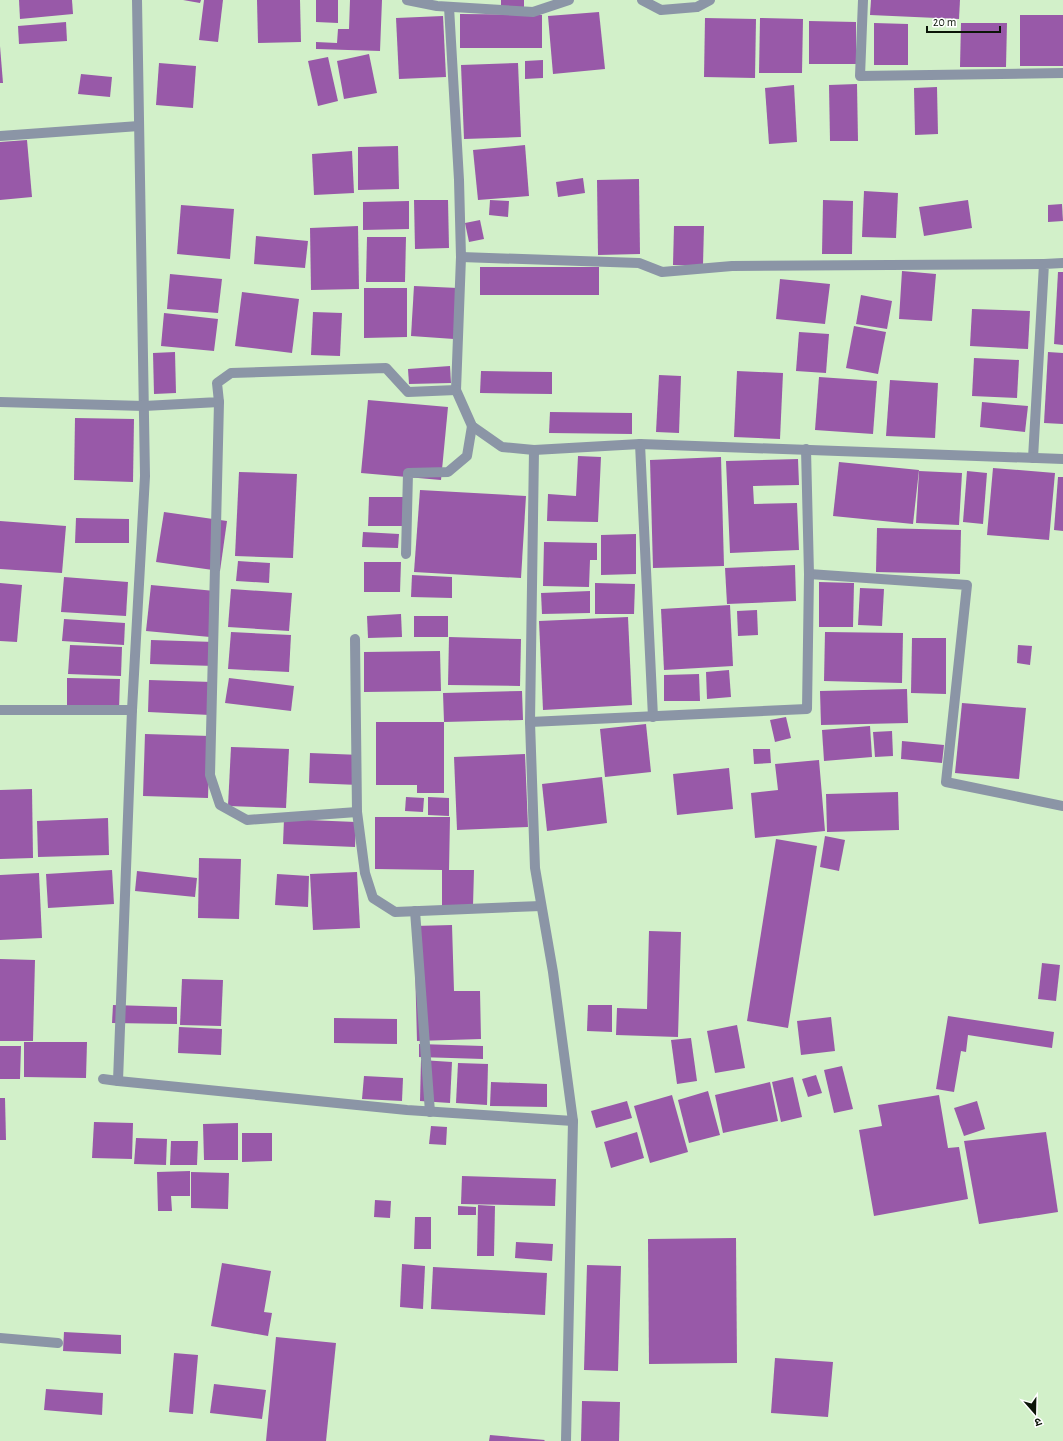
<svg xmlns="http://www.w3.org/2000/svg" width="1063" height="1441" font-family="'Alegreya Sans','Noto Sans Devanagari',sans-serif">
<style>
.building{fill:#9859a8}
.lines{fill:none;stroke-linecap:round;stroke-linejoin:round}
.minor{stroke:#8b95a6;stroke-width:10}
.tertiary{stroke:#8b95a6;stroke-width:10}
</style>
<rect width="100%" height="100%" fill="#d2f0c9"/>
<!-- building -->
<g class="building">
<polygon points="19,0 72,0 73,14 20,19"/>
<polygon points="183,0 201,0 200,3"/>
<polygon points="204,0 223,0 218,42 199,40"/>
<polygon points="257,0 300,0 301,42 258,43"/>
<polygon points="316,0 338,0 338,23 316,22"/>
<polygon points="350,0 382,0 380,51 316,49 316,42 337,43 338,29 349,29"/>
<rect x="501" y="0" width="23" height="7"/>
<polygon points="871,0 960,0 959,19 870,15"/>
<polygon points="599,12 605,69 553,74 548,16"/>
<polygon points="460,14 542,15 542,48 460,48"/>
<rect x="1020" y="15" width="43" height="51"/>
<polygon points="443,16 446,77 399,79 396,18"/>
<polygon points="705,18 756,19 755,78 704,77"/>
<polygon points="760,18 803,19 802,73 759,73"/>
<polygon points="809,21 856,22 856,64 809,64"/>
<polygon points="66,22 67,41 19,44 18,26"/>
<polygon points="874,23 908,24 908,65 874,65"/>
<polygon points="961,23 1007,23 1006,67 960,67"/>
<polygon points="0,46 3,83 0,83"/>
<polygon points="369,54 377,93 344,99 337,61"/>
<polygon points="328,57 338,101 318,106 308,61"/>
<polygon points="543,60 543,78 525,79 525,61"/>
<polygon points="159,63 196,66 193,108 156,105"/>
<polygon points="518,63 521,137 464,139 461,65"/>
<polygon points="81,74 112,77 110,97 78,94"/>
<polygon points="857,84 858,141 830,141 829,85"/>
<polygon points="794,85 797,142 769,144 765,88"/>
<polygon points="937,87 938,134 915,135 914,88"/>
<polygon points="27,140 32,197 0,200 0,142"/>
<polygon points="525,145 529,196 478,200 473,150"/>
<polygon points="398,146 399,189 358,190 358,147"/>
<polygon points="352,151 354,193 314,195 312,154"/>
<polygon points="583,178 585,193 558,197 556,182"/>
<polygon points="639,179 640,254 598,255 597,180"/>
<polygon points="864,191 898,193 896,238 862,237"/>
<polygon points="414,200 448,200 449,248 415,249"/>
<polygon points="490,200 509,201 508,217 489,215"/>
<polygon points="823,200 853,201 852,254 822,254"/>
<polygon points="968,200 972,228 924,236 919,207"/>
<polygon points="409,201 409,229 363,230 363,202"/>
<polygon points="1062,204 1063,221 1048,222 1048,205"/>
<polygon points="181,205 234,209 230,259 177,254"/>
<polygon points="480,220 484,239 469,242 465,223"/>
<polygon points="358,226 359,289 311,290 310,228"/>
<polygon points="674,226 704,226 703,265 673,265"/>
<polygon points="256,236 308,241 305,268 254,264"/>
<polygon points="367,237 406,237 405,282 366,282"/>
<rect x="480" y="267" width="119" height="28"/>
<polygon points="902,271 936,274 932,321 899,319"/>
<polygon points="1058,272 1063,272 1063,345 1054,344"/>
<polygon points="170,274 222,279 218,313 167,309"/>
<polygon points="780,279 830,284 825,324 776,319"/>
<polygon points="414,286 458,288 454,339 411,336"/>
<polygon points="364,288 407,288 407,337 364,338"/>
<polygon points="242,292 299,299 292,353 235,346"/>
<polygon points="861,295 892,301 887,329 856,324"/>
<polygon points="972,309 1030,311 1028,349 970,346"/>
<polygon points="313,312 342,313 340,356 311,355"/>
<polygon points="164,313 218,319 214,351 161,346"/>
<polygon points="854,326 886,332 878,374 846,368"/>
<polygon points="799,332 829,334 826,373 796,371"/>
<polygon points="175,352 176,393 154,394 153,353"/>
<polygon points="1048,352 1063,353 1063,424 1044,423"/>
<polygon points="974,358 1019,360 1017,398 972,396"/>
<polygon points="450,366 451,383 409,384 408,369"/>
<polygon points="481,371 552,372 552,394 480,393"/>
<polygon points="737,371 783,373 780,439 734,437"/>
<polygon points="659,375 681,376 679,433 656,432"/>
<polygon points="819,377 877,381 873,434 815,430"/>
<polygon points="890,380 938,383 935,438 886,436"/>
<polygon points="368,400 448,407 441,480 361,473"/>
<polygon points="982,402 1028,406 1025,432 980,427"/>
<polygon points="550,412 632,413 632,434 549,433"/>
<polygon points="75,418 134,419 133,482 74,480"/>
<polygon points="578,456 601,457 598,522 547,521 548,494 576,496"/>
<polygon points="721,457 724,566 653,568 650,460"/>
<polygon points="798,459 799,485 753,486 754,504 797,503 799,550 730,553 726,461"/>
<polygon points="839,462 919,470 913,524 833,516"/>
<polygon points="993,468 1055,473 1049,540 987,535"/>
<polygon points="919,471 962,473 959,525 916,523"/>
<polygon points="967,471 987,473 983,524 963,522"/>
<polygon points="239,472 297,474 293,558 235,556"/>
<polygon points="1058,477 1063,477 1063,531 1054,530"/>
<polygon points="420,490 526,496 521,578 414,572"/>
<polygon points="369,497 405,497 405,526 368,526"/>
<polygon points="164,512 227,521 220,571 156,562"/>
<polygon points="76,518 129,519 129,543 75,543"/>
<polygon points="0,521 66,526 62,573 0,569"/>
<polygon points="877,528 961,530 960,574 876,572"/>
<polygon points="363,532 399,534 398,548 362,547"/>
<polygon points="636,534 636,574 601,575 601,535"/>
<polygon points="544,542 597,543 597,560 590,560 589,587 543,586"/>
<polygon points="238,561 270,563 269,583 236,581"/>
<polygon points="364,562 401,562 400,592 364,592"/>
<polygon points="795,565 796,601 727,604 725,568"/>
<polygon points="412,575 452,577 452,598 411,597"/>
<polygon points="64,577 128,582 126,616 61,612"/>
<polygon points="819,582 854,583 853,627 819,627"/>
<polygon points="0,583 22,585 17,642 0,641"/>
<polygon points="595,583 635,584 634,614 595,614"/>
<polygon points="151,585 215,591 210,637 146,631"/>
<polygon points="860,588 884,589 882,626 858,625"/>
<polygon points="231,589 292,593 289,631 228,627"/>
<polygon points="590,591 590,613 542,614 541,593"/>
<polygon points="730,605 733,666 664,670 661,609"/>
<polygon points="757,610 758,635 738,636 737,611"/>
<polygon points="401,614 402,637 368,638 367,616"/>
<rect x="414" y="616" width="34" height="21"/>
<polygon points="628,617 632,705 543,710 539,621"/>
<polygon points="64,619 125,623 124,645 62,641"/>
<polygon points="231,632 291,635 289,672 228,669"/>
<polygon points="825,632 903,633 902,683 824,681"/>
<polygon points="449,637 521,639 520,686 448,685"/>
<polygon points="912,638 946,638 946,694 911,693"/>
<polygon points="151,640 215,642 214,666 150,664"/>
<polygon points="70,645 122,647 121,676 68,674"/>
<polygon points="1018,645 1032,646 1030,665 1017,663"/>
<polygon points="440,651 441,691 364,692 364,652"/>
<polygon points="729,670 731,697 707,699 706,672"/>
<polygon points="699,674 700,701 664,701 664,675"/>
<polygon points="67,678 120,679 119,710 67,709"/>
<polygon points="229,678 294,686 291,711 225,703"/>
<polygon points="149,680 212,682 210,715 148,712"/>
<polygon points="907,689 908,723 821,725 820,691"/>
<polygon points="522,691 523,720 444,722 444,793 417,793 417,785 376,785 376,722 444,722 443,693"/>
<polygon points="962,703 1026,708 1019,779 955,773"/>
<polygon points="786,717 791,738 775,742 770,720"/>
<polygon points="646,724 651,772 605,777 600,729"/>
<polygon points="870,726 872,757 824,761 822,730"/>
<polygon points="892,731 893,756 875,757 873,732"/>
<polygon points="145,734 210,736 208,798 143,796"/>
<polygon points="902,741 944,745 942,763 901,759"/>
<polygon points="231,747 289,749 286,808 228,806"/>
<polygon points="753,749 770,749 771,763 754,764"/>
<polygon points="310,753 361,755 359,785 309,783"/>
<polygon points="525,754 528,827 457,830 454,757"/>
<polygon points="819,760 825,831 755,838 751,793 778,790 775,764"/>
<polygon points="729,768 733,809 677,815 673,774"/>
<polygon points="602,777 607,823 547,831 542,784"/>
<polygon points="32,789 33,858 0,859 0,790"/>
<polygon points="898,792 899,830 827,832 826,794"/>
<polygon points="406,797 424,798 423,812 405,811"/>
<polygon points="428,797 449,798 449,816 428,815"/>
<polygon points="375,817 450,817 449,870 474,870 473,906 442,906 442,870 375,869"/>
<polygon points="108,818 109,855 38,857 37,821"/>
<polygon points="284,819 356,822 355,847 283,844"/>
<polygon points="825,836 845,840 839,871 820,867"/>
<polygon points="776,839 817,846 788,1028 747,1021"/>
<polygon points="199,858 241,859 239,919 198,918"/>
<polygon points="112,870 114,904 48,908 46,874"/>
<polygon points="137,871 197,878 195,897 135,891"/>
<polygon points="357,872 360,928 313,930 310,874"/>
<polygon points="39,873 42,938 0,940 0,875"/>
<polygon points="277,874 309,876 308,907 275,905"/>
<polygon points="452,925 454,991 480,991 481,1039 417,1041 414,926"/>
<polygon points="649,931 681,932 678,1037 616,1035 617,1008 647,1009"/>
<polygon points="0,959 35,960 33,1041 0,1041"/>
<polygon points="1042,963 1060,965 1056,1001 1038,999"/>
<polygon points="182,979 223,980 221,1026 180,1025"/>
<polygon points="113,1005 177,1007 177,1024 112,1023"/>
<polygon points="588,1005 612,1005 612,1032 587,1031"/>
<polygon points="948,1016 1054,1032 1052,1048 968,1035 966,1052 961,1051 954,1092 936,1089"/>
<polygon points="831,1017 835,1051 801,1055 797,1021"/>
<polygon points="334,1018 397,1019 397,1044 334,1043"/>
<polygon points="737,1025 745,1068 715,1073 707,1031"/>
<polygon points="179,1027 222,1029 221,1055 178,1053"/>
<polygon points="691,1038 697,1081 677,1084 671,1040"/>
<polygon points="24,1042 87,1042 86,1078 24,1077"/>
<polygon points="419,1044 483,1046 483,1059 419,1057"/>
<polygon points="0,1046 21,1046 20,1079 0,1079"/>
<polygon points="421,1060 452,1062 450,1103 420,1101"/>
<polygon points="458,1063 488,1064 487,1105 456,1103"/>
<polygon points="842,1066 853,1109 834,1113 824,1070"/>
<polygon points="816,1075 822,1093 808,1097 802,1079"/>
<polygon points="364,1076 403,1078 402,1101 362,1099"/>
<polygon points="793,1077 802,1117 781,1122 772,1082"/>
<polygon points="491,1082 547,1084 547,1107 490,1106"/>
<polygon points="770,1082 778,1121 723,1133 715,1095"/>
<polygon points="708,1091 720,1135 689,1143 678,1100"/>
<polygon points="672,1095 688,1152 650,1163 634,1106"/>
<polygon points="939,1095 948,1148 959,1147 968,1199 874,1216 859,1130 882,1126 878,1105"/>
<polygon points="0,1098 5,1098 6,1140 0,1140"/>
<polygon points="627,1101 632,1118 596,1128 591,1111"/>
<polygon points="977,1101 985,1129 964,1136 954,1108"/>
<polygon points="94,1122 133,1123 132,1159 92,1158"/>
<polygon points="238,1123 238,1160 204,1160 203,1124"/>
<polygon points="431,1126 447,1127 446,1145 429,1144"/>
<polygon points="637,1132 644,1158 611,1168 604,1142"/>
<polygon points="1046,1132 1058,1212 979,1224 964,1141"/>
<polygon points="242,1133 272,1133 272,1161 242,1162"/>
<polygon points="136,1138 167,1139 166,1165 134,1164"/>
<polygon points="171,1141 198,1141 197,1165 170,1165"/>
<polygon points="190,1171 190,1196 171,1196 172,1211 158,1211 157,1172"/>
<polygon points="191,1172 229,1173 228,1209 191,1208"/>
<polygon points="462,1176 556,1179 555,1206 461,1204"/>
<polygon points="375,1200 391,1201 390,1218 374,1217"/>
<polygon points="478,1205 495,1206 494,1256 477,1256"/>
<polygon points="458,1206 476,1207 476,1215 458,1215"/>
<polygon points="415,1217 431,1217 431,1249 414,1249"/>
<polygon points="736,1238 737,1363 649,1364 648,1239"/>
<polygon points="516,1242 553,1244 552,1261 515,1258"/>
<polygon points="222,1263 271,1271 264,1312 272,1313 268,1336 211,1326"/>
<polygon points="402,1264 425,1266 423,1309 400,1307"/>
<polygon points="587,1265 621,1266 618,1371 584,1370"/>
<polygon points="433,1267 547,1273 545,1315 431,1309"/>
<polygon points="64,1332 121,1335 121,1354 63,1351"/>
<polygon points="276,1337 336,1343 326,1441 266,1441"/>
<polygon points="174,1353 198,1355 193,1414 169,1412"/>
<polygon points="775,1358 833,1362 828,1417 771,1413"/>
<polygon points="214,1384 266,1390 262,1419 210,1413"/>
<polygon points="46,1389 103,1393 102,1415 44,1410"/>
<polygon points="582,1401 620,1402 619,1441 581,1441"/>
<polygon points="490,1435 545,1440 544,1441 489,1441"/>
</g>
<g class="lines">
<!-- minor -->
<g class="minor">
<polyline points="137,0 145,476 132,710 118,1081 407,1110 573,1121"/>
<polyline points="407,0 437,6 533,12 569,0"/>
<polyline points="642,0 661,10 697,7 710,0"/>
<polyline points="863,0 860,76 1063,73"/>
<polyline points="449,7 459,180 461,257 456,390 472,426 502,447 534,450"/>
<polyline points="0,136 139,126"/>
<polyline points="461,257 639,263 662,272 732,266 1044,264"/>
<polyline points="0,402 144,406 219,402 217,383 231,373 386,368 408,392 456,390"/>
<polyline points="219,402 210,775 220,805 247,820 357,812"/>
<polyline points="640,444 653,717"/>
<polyline points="1033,458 1044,264 1063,263"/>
<polyline points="406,554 408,473 448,472 467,456 472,426"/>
<polyline points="809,574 967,585 946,782 1063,806"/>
<polyline points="355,639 357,812 365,873 373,898 395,912 541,906"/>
<polyline points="0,710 132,710"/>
<polyline points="530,722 807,709 809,574 806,449"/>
<polyline points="415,911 430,1112"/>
<polyline points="103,1079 118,1081"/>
<polyline points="0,1338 58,1343"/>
</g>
<!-- tertiary -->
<polyline class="tertiary" points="566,1441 573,1121 553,972 535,868 530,722 534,450 640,444 1063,459"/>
</g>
<!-- north arrow -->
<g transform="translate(1035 1413) rotate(160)" stroke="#ffffff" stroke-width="3" paint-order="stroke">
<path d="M0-3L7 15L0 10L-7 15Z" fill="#0b1508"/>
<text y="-6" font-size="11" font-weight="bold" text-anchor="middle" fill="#0b1508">उ</text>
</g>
<!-- scale -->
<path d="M927 26v6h73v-6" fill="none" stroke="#0b1508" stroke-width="2"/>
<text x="933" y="26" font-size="12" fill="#0b1508" stroke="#ffffff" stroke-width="3" paint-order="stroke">20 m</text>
</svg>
